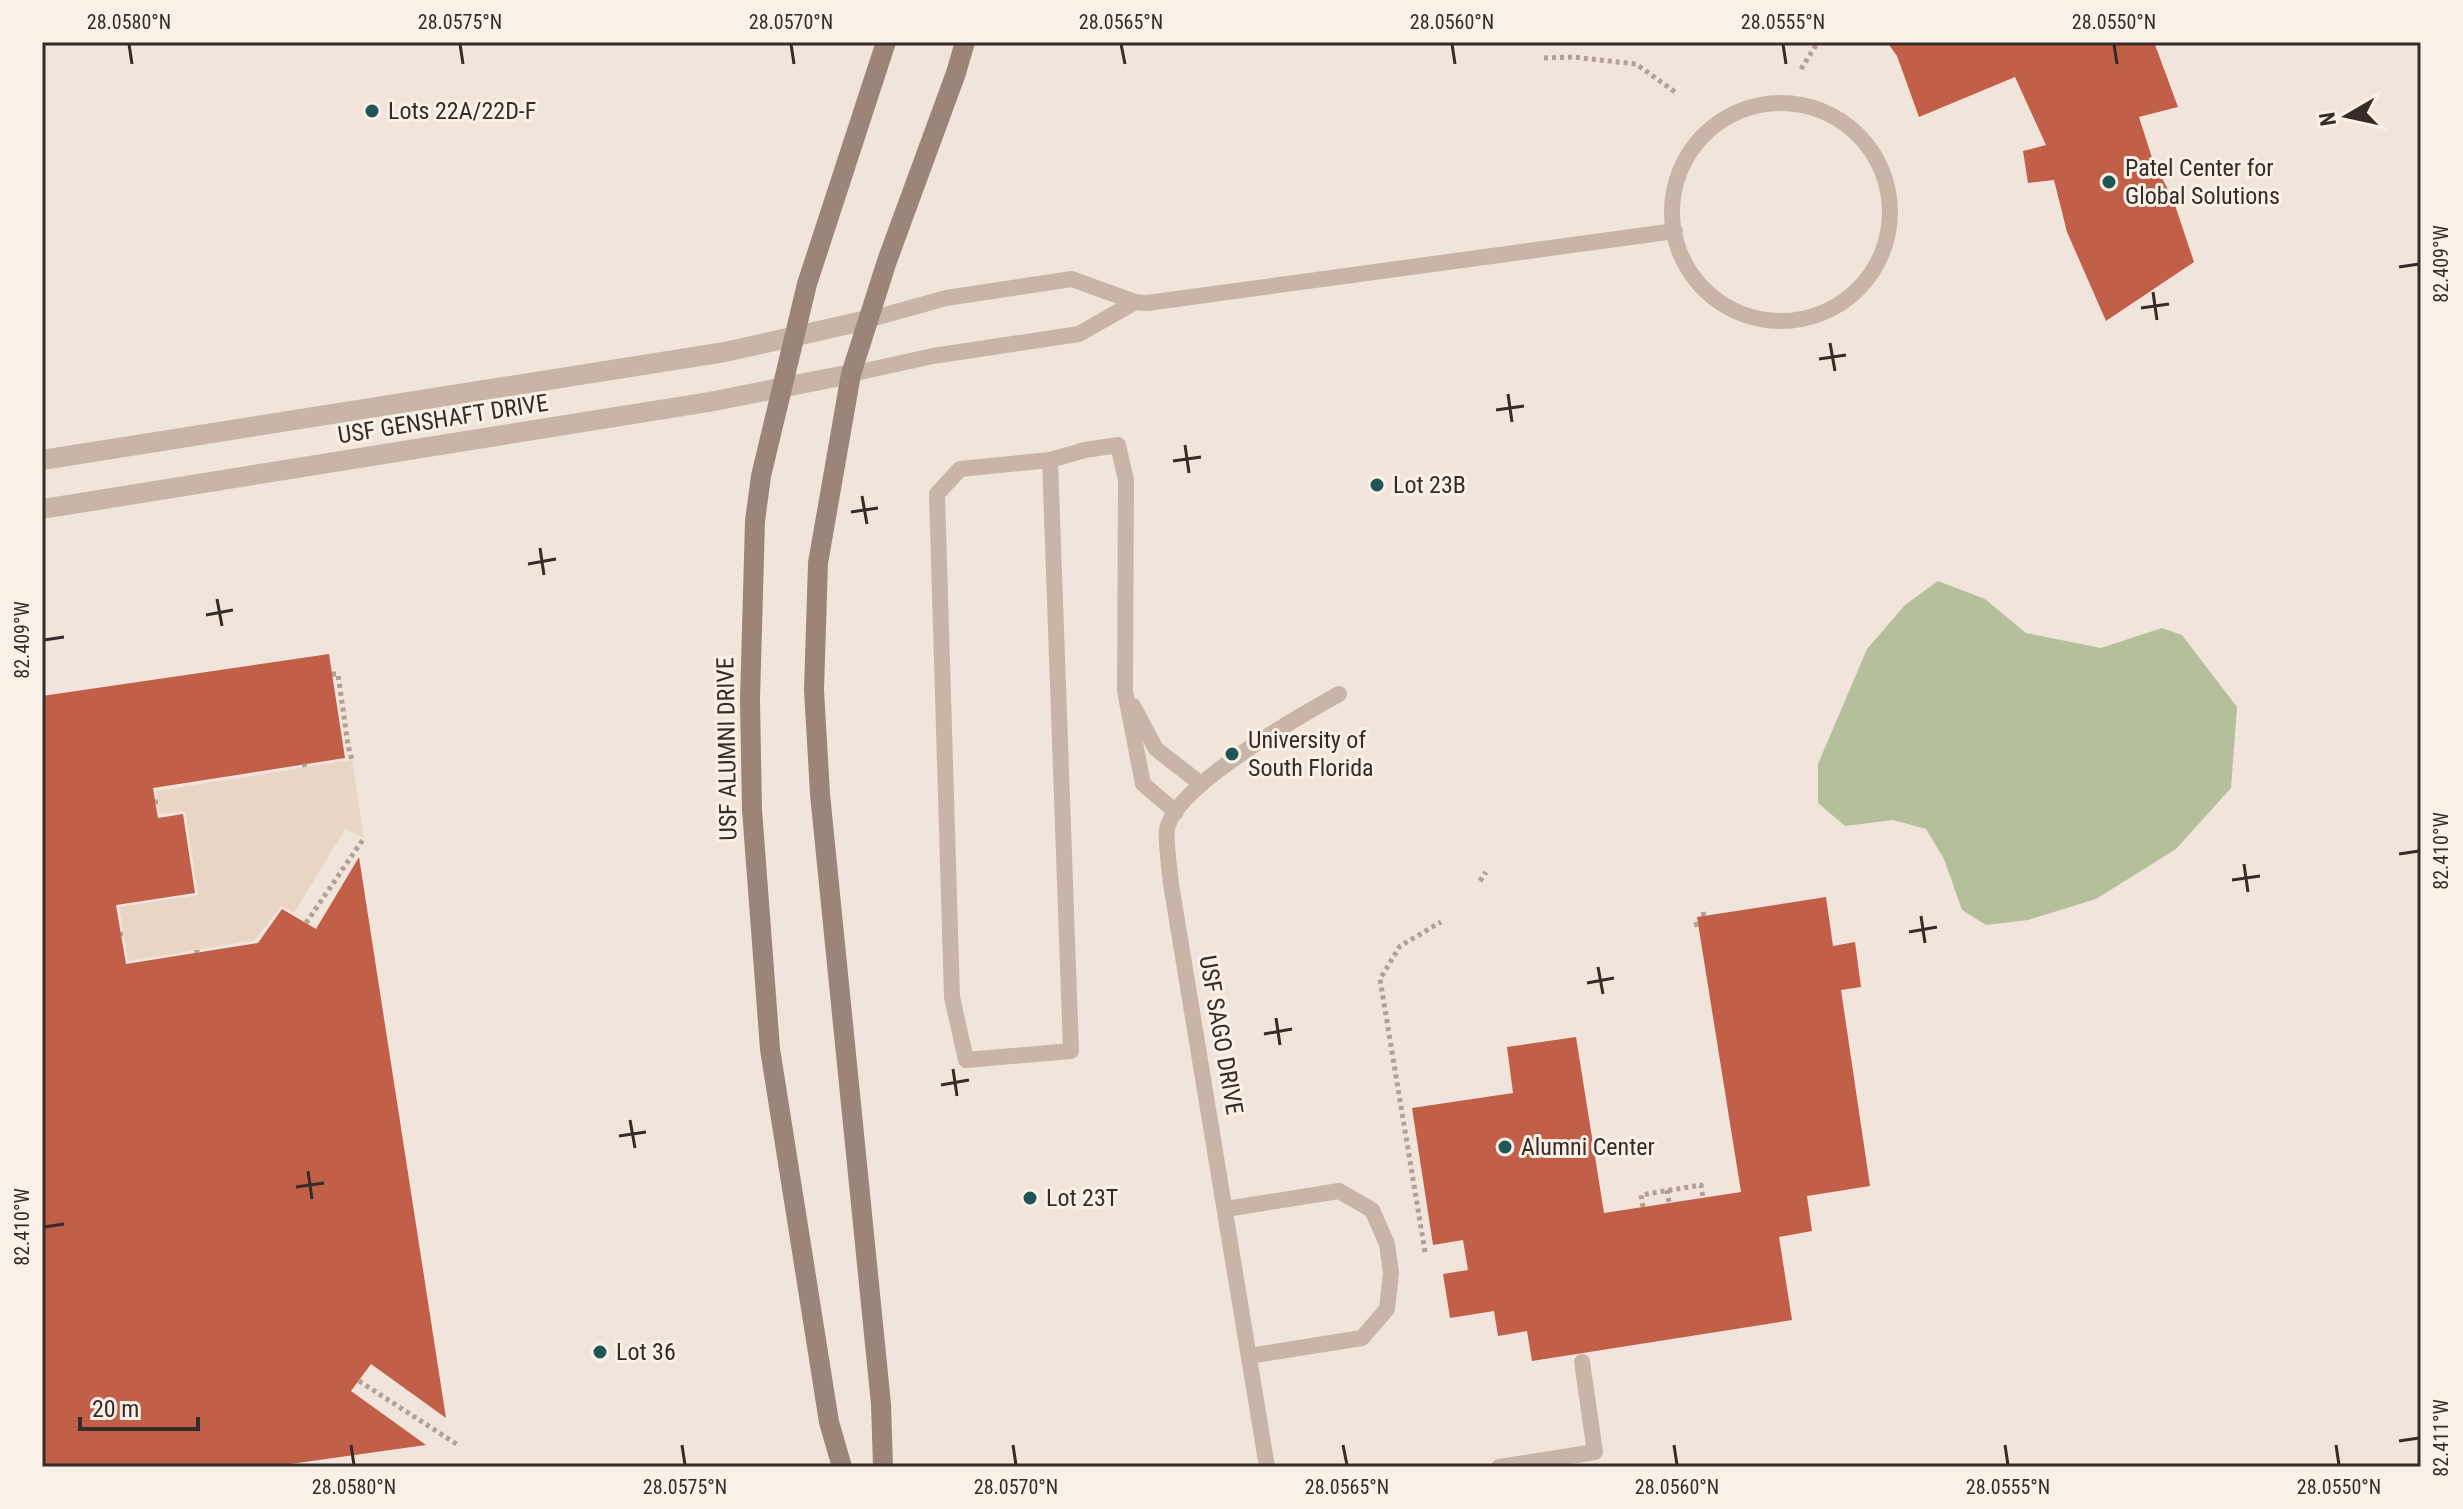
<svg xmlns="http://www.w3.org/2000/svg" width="2463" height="1509" font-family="'Roboto Condensed',sans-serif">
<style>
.green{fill:#b6bf9c}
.plaza{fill:#e8d5c3}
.building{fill:#c15f49}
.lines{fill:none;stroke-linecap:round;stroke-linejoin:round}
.path{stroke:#b49f92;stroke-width:5;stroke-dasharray:4 4;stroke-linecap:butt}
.lane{stroke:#c8b5a8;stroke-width:16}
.street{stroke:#c8b5a8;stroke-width:20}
.secondary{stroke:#9c8479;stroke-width:20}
.ticks{fill:none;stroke:#352b28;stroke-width:3}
.poi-dot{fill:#1f5555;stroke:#f9f0e7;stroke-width:3}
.labels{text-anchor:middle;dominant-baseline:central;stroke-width:6;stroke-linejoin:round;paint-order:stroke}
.poi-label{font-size:24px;fill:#352b28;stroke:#f9f0e7;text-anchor:start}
.street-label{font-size:24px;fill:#352b28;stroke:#f9f0e7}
.neatline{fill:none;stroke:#352b28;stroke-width:3}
.ticks-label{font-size:20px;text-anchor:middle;fill:#352b28}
</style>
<rect width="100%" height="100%" fill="#f1e5db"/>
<!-- green -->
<polygon class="green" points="1938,581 1985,599 2026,633 2101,648 2162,628 2182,635 2237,707 2231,788 2176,849 2096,899 2028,920 1986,925 1962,910 1944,859 1926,829 1893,820 1845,826 1818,803 1818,764 1867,649 1905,605"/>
<!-- plaza -->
<polygon class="plaza" points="352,760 364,838 345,829 294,913 281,906 255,940 128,961 119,907 198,895 185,811 159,814 156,791"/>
<!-- building -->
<g class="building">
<polygon points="1887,42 2154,42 2178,107 2139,117 2153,161 2173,199 2194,262 2106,321 2067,232 2054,180 2028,183 2023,151 2046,145 2015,77 1919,117 1897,56"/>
<polygon points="329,654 345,758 153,788 158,818 183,814 195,893 116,905 126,964 258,943 282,909 316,929 359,857 446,1418 371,1364 351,1391 426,1445 269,1467 42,1467 42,696"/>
<polygon points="1826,897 1833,946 1855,942 1861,987 1841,990 1870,1186 1807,1196 1812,1231 1779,1237 1792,1320 1532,1361 1527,1331 1498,1336 1494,1311 1450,1318 1443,1274 1468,1270 1463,1240 1433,1245 1412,1108 1513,1093 1507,1047 1576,1037 1604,1213 1741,1192 1697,917"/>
</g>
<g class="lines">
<!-- path -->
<g class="path">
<polyline points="1544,58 1573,57 1636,64 1678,94"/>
<polyline points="1801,69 1818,42"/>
<polyline points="332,674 338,674 348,745 352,760"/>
<polyline points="304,764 305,767"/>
<polyline points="155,802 158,802"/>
<polyline points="1480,881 1486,872"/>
<polyline points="1703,912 1704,916"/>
<polyline points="306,923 364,838"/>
<polyline points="1694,925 1698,924"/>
<polyline points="121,934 123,934"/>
<polyline points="197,950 197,953"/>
<polyline points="1667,1190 1669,1203"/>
<polyline points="1643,1207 1641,1195 1701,1185 1703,1198"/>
<polyline points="1425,1252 1380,979 1400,946 1441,922"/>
<polyline points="359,1381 458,1445"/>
</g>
<!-- lane -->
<g class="lane">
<circle cx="1781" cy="212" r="109"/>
<polyline points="867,320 946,298 1072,279 1135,302 1147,303 1675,231"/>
<polyline points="851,374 933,356 1079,334 1135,302"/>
<polyline points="1050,460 1071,1051 966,1060 952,997 937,494 960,469 1050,460 1085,450 1118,445 1126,480 1125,691 1143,784 1176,812"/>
<polyline points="1133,706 1156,749 1201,784"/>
<polyline points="1226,1209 1339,1191 1372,1210 1387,1244 1391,1273 1387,1309 1362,1338 1249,1356"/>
<path d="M1267,1467L1171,884C1170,871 1165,841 1167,829C1176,785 1300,716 1339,694"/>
<polyline points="1499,1467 1595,1452 1582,1362"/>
</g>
<!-- street -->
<g class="street">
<polyline points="42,460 725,352 867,320"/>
<polyline points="42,509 709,402 851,374"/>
</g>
<!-- secondary -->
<g class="secondary">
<polyline points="842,1467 829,1422 770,1049 752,810 750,700 755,521 761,476 807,284 886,42"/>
<polyline points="883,1467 881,1404 820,794 814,690 818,563 851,374 887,261 956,73 965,42"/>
</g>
</g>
<!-- ticks -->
<path class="ticks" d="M129,44L132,64M460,44L463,64M791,44L794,64M1121,44L1125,64M1452,44L1455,64M1783,44L1786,64M2114,44L2117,64M2399,267L2419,264M2153,292L2157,320M2141,308L2169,304M1830,343L1835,371M1819,359L1846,355M1508,394L1512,422M1496,410L1524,406M1185,445L1189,473M1173,461L1201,457M862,496L867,524M851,512L878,508M540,548L544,575M528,564L556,559M217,599L222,626M206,615L233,610M44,640L64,637M2399,854L2419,851M2244,864L2248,892M2232,880L2260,876M1921,916L1925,943M1909,932L1937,927M1598,967L1603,994M1587,983L1614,978M1276,1018L1280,1045M1264,1034L1292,1029M953,1069L957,1096M941,1085L969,1080M630,1120L635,1148M619,1136L646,1132M308,1171L312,1199M296,1187L324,1183M44,1227L64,1224M2399,1441L2419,1438M351,1445L354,1465M682,1445L685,1465M1013,1445L1016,1465M1343,1445L1347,1465M1674,1445L1677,1465M2005,1445L2008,1465M2336,1445L2339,1465"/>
<!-- markers -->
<g class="poi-dot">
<circle cx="372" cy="111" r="8"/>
<circle cx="2109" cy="182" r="8"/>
<circle cx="1377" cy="485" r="8"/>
<circle cx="1232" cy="754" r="8"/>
<circle cx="1505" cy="1147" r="8"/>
<circle cx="1030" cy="1198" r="8"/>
<circle cx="600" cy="1352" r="8"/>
</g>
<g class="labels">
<!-- poi labels -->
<g class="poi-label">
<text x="388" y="111">Lots 22A/22D-F</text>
<text x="2125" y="168">Patel Center for<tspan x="2125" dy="28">Global Solutions</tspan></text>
<text x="1393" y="485">Lot 23B</text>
<text x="1248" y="740">University of<tspan x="1248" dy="28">South Florida</tspan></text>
<text x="1521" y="1147">Alumni Center</text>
<text x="1046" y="1198">Lot 23T</text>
<text x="616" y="1352">Lot 36</text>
</g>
<!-- street labels -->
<g class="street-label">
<text transform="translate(443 419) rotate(-9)">USF GENSHAFT DRIVE</text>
<text transform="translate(727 749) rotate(-91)">USF ALUMNI DRIVE</text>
<text transform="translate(1221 1035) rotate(80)">USF SAGO DRIVE</text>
</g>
</g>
<!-- border -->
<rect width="2463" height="1509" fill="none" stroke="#f9f0e7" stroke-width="88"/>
<!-- north arrow -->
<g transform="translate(2347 116) rotate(261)" stroke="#f9f0e7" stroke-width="6" paint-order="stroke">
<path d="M0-6L14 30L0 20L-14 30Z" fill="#352b28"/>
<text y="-12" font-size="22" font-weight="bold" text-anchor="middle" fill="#352b28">N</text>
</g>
<!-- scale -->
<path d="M80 1417v12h118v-12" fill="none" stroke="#352b28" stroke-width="4"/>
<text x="92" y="1417" font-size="24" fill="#352b28" stroke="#f9f0e7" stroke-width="6" paint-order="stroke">20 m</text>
<rect x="44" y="44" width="2375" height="1421" class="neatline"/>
<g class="ticks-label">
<text x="129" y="29">28.0580°N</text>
<text x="460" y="29">28.0575°N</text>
<text x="791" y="29">28.0570°N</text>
<text x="1121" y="29">28.0565°N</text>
<text x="1452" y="29">28.0560°N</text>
<text x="1783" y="29">28.0555°N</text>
<text x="2114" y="29">28.0550°N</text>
<text transform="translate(2441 264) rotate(-90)" y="7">82.409°W</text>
<text transform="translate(22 640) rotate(-90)" y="7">82.409°W</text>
<text transform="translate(2441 851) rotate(-90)" y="7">82.410°W</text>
<text transform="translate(22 1227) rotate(-90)" y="7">82.410°W</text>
<text transform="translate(2441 1438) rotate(-90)" y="7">82.411°W</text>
<text x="354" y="1494">28.0580°N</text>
<text x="685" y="1494">28.0575°N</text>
<text x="1016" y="1494">28.0570°N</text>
<text x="1347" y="1494">28.0565°N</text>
<text x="1677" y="1494">28.0560°N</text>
<text x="2008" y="1494">28.0555°N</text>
<text x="2339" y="1494">28.0550°N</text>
</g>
</svg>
